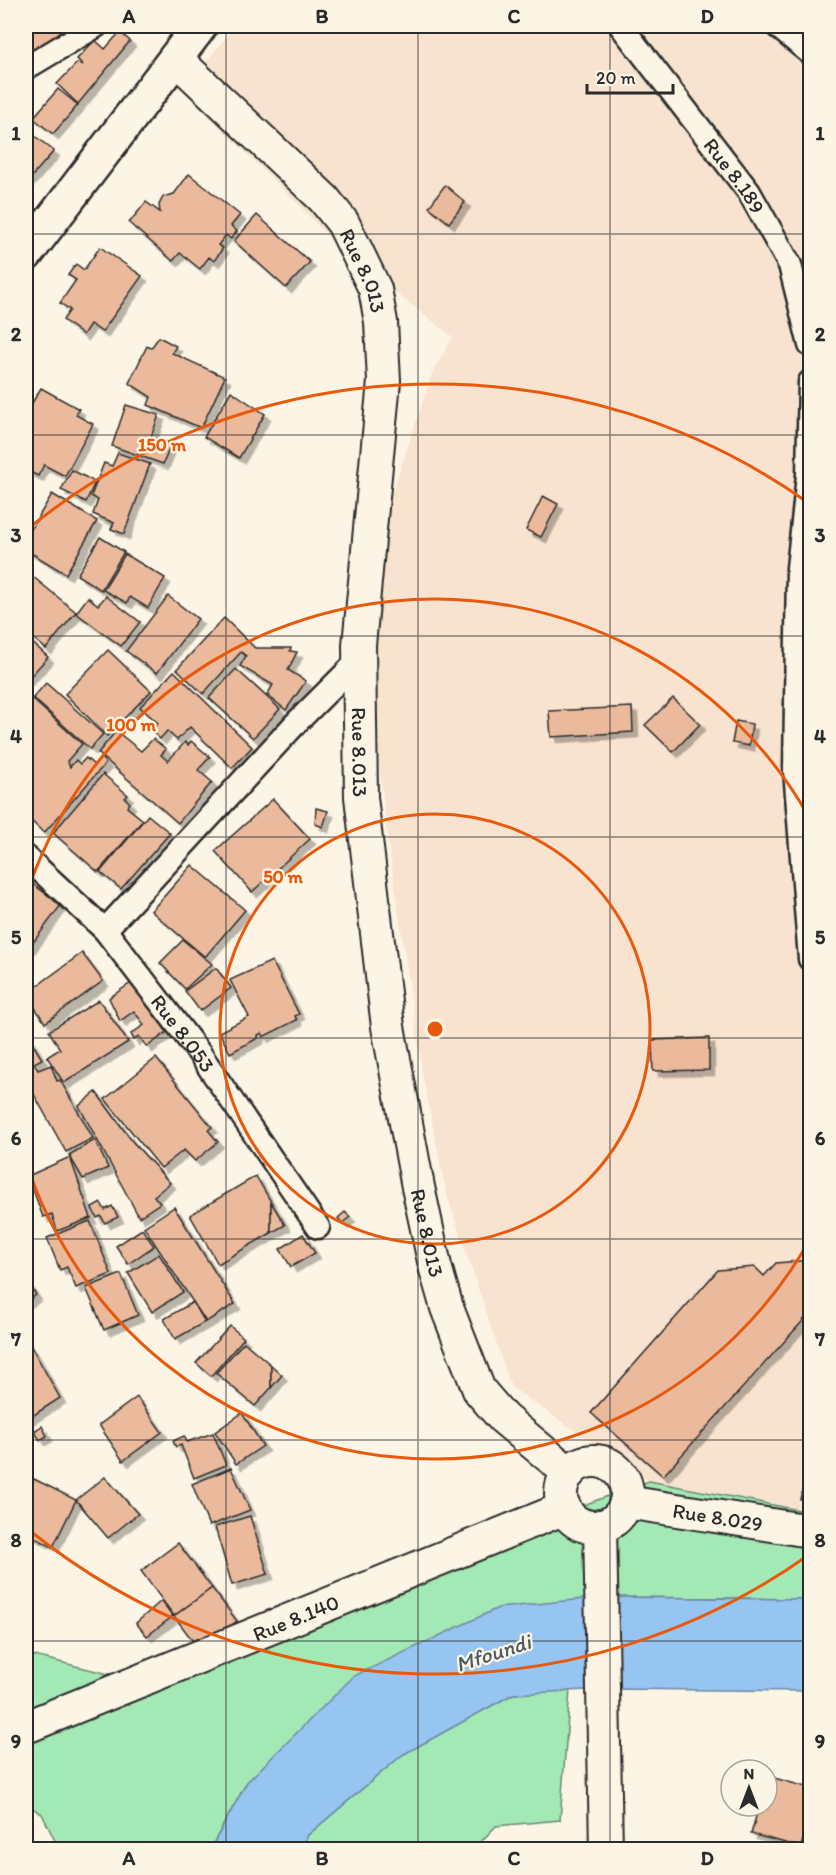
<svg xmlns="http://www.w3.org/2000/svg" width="836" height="1875" font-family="Itim,sans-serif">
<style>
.built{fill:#f7e3cf}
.green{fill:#a3e9b5;stroke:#678a70;stroke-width:1.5}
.water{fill:#97c5f1;stroke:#6c87a2;stroke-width:1.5}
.building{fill:#ebba9c;stroke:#2b2b2b;stroke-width:1.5;filter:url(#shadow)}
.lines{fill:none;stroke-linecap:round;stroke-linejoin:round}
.street-casing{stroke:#2b2b2b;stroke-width:27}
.secondary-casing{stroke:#2b2b2b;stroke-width:36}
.primary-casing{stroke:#2b2b2b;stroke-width:38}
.street{stroke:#fcf5e5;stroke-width:22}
.secondary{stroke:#fcf5e5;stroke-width:32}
.primary{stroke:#fcf5e5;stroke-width:33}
.grid{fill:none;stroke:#2b2b2b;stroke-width:1.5;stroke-opacity:0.55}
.ring{fill:none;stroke:#e8590c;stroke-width:3}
.labels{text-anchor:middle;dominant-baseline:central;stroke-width:4.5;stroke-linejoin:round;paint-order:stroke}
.street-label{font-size:21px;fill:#2b2b2b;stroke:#fcf5e5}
.water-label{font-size:22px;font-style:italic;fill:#4b5966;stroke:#fcf5e5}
.centre{fill:#e8590c;stroke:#fcf5e5;stroke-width:3}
.ring-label{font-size:18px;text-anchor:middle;font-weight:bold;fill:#e8590c;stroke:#fcf5e5;stroke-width:4.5;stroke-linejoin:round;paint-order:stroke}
.neatline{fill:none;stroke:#2b2b2b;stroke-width:2}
.grid-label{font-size:20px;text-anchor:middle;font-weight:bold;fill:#2b2b2b}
</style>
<defs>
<filter id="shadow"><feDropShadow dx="5.5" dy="5.5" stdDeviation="0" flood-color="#0004"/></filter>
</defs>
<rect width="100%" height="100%" fill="#fcf5e5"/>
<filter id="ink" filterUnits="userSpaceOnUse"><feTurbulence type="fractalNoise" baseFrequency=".0167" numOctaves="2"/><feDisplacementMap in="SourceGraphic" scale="12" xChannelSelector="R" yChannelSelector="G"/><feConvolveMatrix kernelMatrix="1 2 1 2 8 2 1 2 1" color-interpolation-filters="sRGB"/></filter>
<g filter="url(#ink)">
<!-- built -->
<polygon class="built" points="235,26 810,26 810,1512 649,1481 511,1387 446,1192 423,1077 388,841 370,685 368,566 433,371 453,337 342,252 298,204 183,91"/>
<!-- green -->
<g class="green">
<polygon points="649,1481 810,1512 810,1599 602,1597 247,1782 210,1849 59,1849 42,1814 26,1804 26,1654 138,1681 471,1546"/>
<polygon points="570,1690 560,1820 496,1826 474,1849 300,1850 308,1835 402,1755 513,1694"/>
</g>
<!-- water -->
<polygon class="water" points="602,1597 810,1599 810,1691 604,1689 513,1694 402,1755 308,1835 300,1849 210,1850 247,1782 354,1676 498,1608"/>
<!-- building -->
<g class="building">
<polygon points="26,26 68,26 26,57"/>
<polygon points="120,32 130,41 78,104 57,84 77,63 83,65 77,59 95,40 105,49"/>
<polygon points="58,89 78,105 53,134 33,118"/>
<polygon points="26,129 54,151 26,183"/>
<polygon points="189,174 240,215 231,226 237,231 231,239 226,235 218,245 223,248 214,261 209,257 200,269 180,253 173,261 129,223 146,202 160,212 159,205 163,197 174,194"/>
<polygon points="445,185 465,202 449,223 429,207"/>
<polygon points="257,215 310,262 286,288 234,241"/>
<polygon points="100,247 142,276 102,332 90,324 83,335 63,320 70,310 60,303 76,280 68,275 76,264 84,270"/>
<polygon points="159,337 176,346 172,353 225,377 201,428 148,405 151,397 129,383 147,346 151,348"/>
<polygon points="41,388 79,409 76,415 93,424 65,476 44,465 38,476 26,470 26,413"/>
<polygon points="231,391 265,414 239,458 204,437"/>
<polygon points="126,405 159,415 151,437 171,444 163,464 112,446"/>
<polygon points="118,453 150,464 124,534 111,529 114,523 93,514 98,500 91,496 104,463 112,466"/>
<polygon points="72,470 95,482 86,502 61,490"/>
<polygon points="52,494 97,521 66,574 26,550 26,538"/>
<polygon points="543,496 558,504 541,537 526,530"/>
<polygon points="100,537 124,552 101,590 77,575"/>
<polygon points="125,554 165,578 148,608 130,597 127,603 103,590"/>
<polygon points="26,571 76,612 46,649 26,632"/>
<polygon points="106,596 140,622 121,646 76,613 88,597 98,605"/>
<polygon points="168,596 198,619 157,673 126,651"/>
<polygon points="224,618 255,648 291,648 290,651 297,652 288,670 306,681 286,710 267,695 273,685 240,666 246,656 241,652 203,694 177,669"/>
<polygon points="26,637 48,657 27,680 26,678"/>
<polygon points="108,650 151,691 107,736 65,694"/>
<polygon points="236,669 280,709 253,738 209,698"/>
<polygon points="174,671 252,747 232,768 190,727 177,740 167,731 160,739 151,730 158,723 140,707"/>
<polygon points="46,683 103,734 90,749 33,698"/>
<polygon points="31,698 82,744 67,761 70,767 76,760 80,764 86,758 94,765 101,758 106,763 44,833 26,816 26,704"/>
<polygon points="673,698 700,724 673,752 645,725"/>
<polygon points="632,707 633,732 551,737 549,711"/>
<polygon points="736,721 752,724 749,746 732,743"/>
<polygon points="116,731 141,751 153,739 166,749 161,755 168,761 185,742 188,745 191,741 210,757 198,770 212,782 178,823 98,753"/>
<polygon points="103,774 128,795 125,798 130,803 127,807 143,820 98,872 53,833"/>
<polygon points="273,799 310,839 252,892 215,851"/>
<polygon points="316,808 328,811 323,827 315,824"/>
<polygon points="148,815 170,833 121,889 100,872"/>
<polygon points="192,865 245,910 205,957 151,911"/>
<polygon points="30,882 61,905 26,952 26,887"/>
<polygon points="183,940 212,964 185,989 160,963"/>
<polygon points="82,953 103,981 45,1023 26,994"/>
<polygon points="272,961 299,1014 295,1016 297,1020 263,1037 262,1033 258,1035 258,1038 230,1053 219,1032 249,1017 230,980"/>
<polygon points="216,968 231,988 200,1011 185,991"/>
<polygon points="131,983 167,1032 147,1047 139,1036 134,1040 131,1034 144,1025 134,1011 120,1021 109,998"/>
<polygon points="99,1000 128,1042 64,1083 47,1057 60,1049 49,1031"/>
<polygon points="26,1033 42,1059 34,1063 38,1070 51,1065 57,1081 60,1080 93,1138 66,1152 31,1089 26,1092"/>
<polygon points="709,1038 709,1070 653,1071 652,1040"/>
<polygon points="156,1058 212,1127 208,1130 218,1142 195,1161 184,1150 161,1168 105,1099"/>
<polygon points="96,1092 132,1141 170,1183 154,1196 160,1203 139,1217 79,1106"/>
<polygon points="95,1140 108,1168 83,1179 69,1155"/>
<polygon points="70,1157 91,1218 57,1231 52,1214 43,1217 28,1176"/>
<polygon points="256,1176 271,1202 271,1233 218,1264 190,1215"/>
<polygon points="271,1202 285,1225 271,1233"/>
<polygon points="101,1203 105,1210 112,1206 118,1217 105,1223 101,1216 97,1218 92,1208"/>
<polygon points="174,1207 235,1304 206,1322 144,1227"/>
<polygon points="345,1212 350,1217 342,1223 338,1218"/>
<polygon points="90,1221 111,1274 76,1288 67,1267 60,1270 47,1238"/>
<polygon points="142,1229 154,1246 128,1264 116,1246"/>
<polygon points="303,1234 315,1253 291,1267 280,1249"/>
<polygon points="159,1254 183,1292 152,1312 128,1273"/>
<polygon points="810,1260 810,1313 663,1476 591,1413 718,1270 755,1267 764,1276 776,1263"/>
<polygon points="121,1274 138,1315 104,1330 86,1288"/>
<polygon points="26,1280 36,1295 26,1302"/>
<polygon points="193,1302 205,1322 175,1339 164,1319"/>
<polygon points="230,1326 244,1338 211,1376 196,1363"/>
<polygon points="244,1342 271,1365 271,1388 255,1406 216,1373"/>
<polygon points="31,1346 60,1398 26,1420 26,1350"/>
<polygon points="271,1365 282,1375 271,1388"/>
<polygon points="137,1397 162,1432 123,1461 99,1425"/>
<polygon points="242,1413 263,1446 236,1464 215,1432"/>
<polygon points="42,1426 47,1436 40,1440 34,1431"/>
<polygon points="213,1433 226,1465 194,1478 181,1445 176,1447 173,1441 184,1436 187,1442"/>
<polygon points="231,1468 250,1510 209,1526 192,1484"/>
<polygon points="105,1477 138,1514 108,1538 76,1500"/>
<polygon points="34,1479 76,1500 53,1547 26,1533 26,1495"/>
<polygon points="802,1491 810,1494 810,1502 800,1499"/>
<polygon points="250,1516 268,1574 232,1585 215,1527"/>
<polygon points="178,1543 212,1588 174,1616 141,1571"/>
<polygon points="212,1588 237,1621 199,1649 174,1616"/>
<polygon points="161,1601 173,1616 147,1636 136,1623"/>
<polygon points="767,1776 810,1788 810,1813 801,1847 751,1834 759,1806 767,1806"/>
</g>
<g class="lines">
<defs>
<g id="street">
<path id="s1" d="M621,26L749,192L790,265L810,345"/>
<polyline points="777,26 810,53"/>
<polyline points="26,68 96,26"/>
<polyline points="810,382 808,475 798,568 795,770 810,959"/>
<path id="s2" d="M26,857L105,930L200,1054L318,1227"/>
<polyline points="105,930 296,723 358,661"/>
</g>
<g id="secondary">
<path id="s3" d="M175,58L324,199L343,223L375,289L381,322L384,381L359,645L361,797L388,1027L418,1187L435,1266L447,1308L479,1390L503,1418L569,1473"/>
<circle cx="594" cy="1494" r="33"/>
<path id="s4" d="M626,1502L810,1531"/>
<polyline points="600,1526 606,1850"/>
<path id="s5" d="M26,1727L565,1508"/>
</g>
<polyline id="primary" points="26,254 200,26"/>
</defs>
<!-- street casing -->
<use href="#street" class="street-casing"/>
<!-- secondary casing -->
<use href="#secondary" class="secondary-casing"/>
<!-- primary casing -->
<use href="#primary" class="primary-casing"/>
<!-- street -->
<use href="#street" class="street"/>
<!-- secondary -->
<use href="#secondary" class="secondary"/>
<!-- primary -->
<use href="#primary" class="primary"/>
</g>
</g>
<!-- grid -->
<path class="grid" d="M226,26V1850M418,26V1850M610,26V1850M26,234H810M26,435H810M26,636H810M26,837H810M26,1038H810M26,1239H810M26,1440H810M26,1641H810"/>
<!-- distance rings -->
<g class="ring">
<circle cx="435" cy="1029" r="215"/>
<path d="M809 1241A430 430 0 0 1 26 1162M26 896A430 430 0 0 1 809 817"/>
<path d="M810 1554A645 645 0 0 1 29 1530M29 528A645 645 0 0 1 810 504"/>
</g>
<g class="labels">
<!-- street labels -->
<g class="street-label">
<text stroke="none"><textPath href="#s1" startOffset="188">Rue 8.189</textPath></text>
<text stroke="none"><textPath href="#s3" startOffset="288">Rue 8.013</textPath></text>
<text stroke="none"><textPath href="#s3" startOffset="774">Rue 8.013</textPath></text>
<text stroke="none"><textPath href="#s2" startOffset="237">Rue 8.053</textPath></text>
<text stroke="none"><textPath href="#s3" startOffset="1260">Rue 8.013</textPath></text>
<text stroke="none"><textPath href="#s4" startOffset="93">Rue 8.029</textPath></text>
<text stroke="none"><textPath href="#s5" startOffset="291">Rue 8.140</textPath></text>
</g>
<!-- water labels -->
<g class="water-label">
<text transform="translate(493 1653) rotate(-18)">Mfoundi</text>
</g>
</g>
<circle cx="435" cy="1029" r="9" class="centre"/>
<g class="ring-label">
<text x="162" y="451">150 m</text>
<text x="131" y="731">100 m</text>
<text x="283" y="883">50 m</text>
</g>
<!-- margin -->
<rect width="836" height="1875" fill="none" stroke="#fcf5e5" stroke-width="66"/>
<!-- north arrow -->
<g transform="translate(749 1788)"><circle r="28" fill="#fcf5e5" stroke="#a8a49b" stroke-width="1.5"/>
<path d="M0-4.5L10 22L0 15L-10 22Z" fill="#2b2b2b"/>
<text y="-9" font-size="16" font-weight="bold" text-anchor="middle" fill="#2b2b2b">N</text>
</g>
<!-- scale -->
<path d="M587 84v9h86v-9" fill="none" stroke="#2b2b2b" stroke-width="3"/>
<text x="596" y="84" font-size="18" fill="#2b2b2b" stroke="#fcf5e5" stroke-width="4.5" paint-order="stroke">20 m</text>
<rect x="33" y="33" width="770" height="1809" class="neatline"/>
<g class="grid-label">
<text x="129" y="23">A</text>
<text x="322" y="23">B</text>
<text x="514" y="23">C</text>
<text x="707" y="23">D</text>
<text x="16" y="140">1</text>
<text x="820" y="140">1</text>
<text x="16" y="341">2</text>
<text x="820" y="341">2</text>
<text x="16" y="542">3</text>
<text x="820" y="542">3</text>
<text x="16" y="743">4</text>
<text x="820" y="743">4</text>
<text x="16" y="944">5</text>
<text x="820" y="944">5</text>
<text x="16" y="1145">6</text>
<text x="820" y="1145">6</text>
<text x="16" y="1346">7</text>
<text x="820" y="1346">7</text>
<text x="16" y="1547">8</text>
<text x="820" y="1547">8</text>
<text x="16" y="1748">9</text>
<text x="820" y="1748">9</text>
<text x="129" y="1865">A</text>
<text x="322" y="1865">B</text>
<text x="514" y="1865">C</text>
<text x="707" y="1865">D</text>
</g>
</svg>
